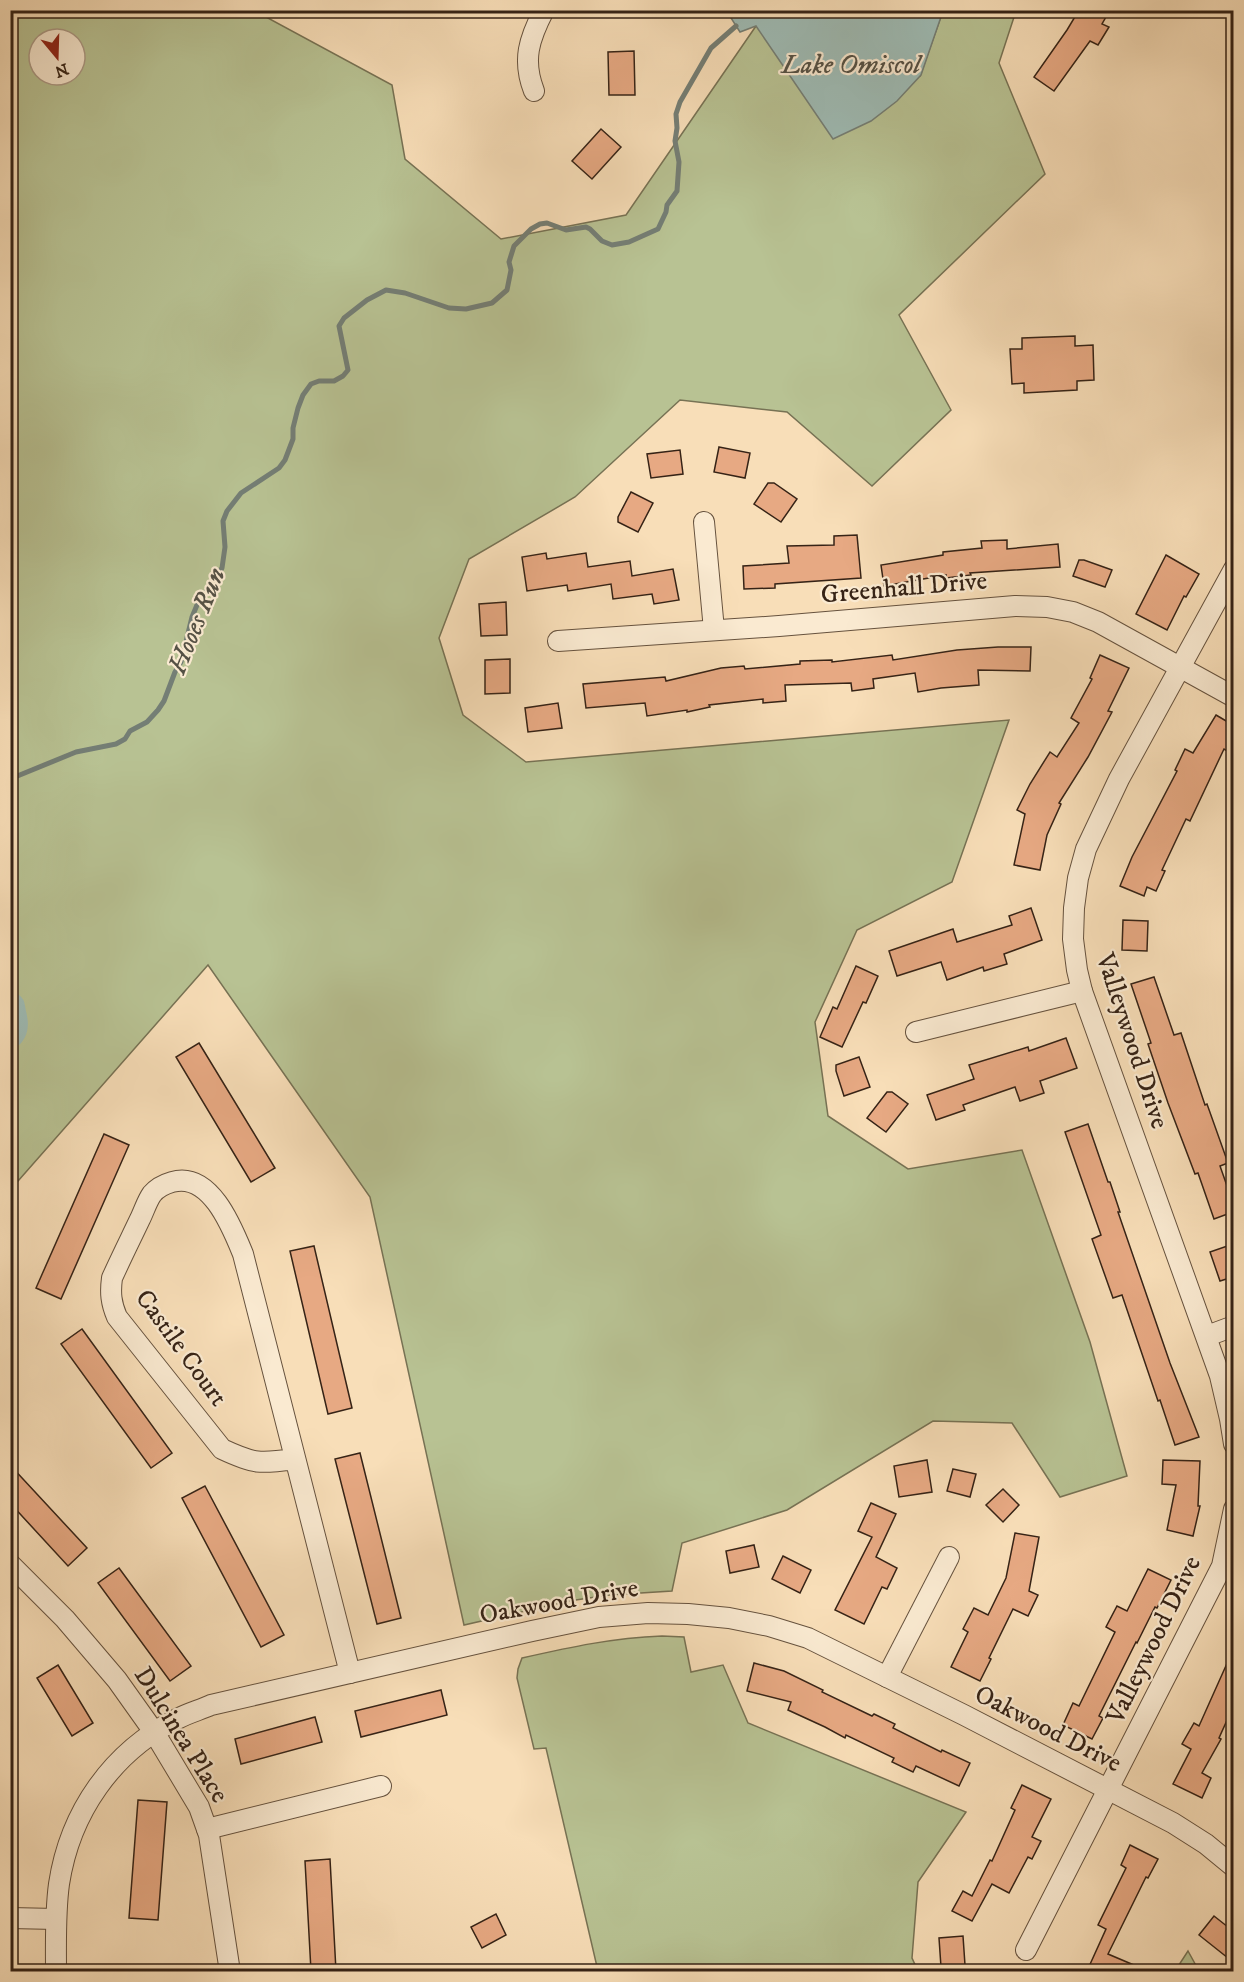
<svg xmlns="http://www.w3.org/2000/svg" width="1244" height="1982" font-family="'IM FELL DW Pica',serif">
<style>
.green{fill:#b8c293;stroke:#777254;stroke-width:1.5;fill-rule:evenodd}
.water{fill:#9ebbb4;stroke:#747e75;stroke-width:1.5}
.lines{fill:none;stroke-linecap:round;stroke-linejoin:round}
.stream{stroke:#747e75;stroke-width:5}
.river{stroke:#9ebbb4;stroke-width:30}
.building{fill:#e7a983;stroke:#362316;stroke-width:1.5}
.minor-casing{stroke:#66523e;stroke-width:22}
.minor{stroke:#faead1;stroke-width:20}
.labels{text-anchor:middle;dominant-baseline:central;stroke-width:4.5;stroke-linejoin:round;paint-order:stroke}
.street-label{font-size:26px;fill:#362316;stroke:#faead1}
.water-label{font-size:27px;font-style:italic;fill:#555145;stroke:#faead1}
</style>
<rect width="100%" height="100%" fill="#f8deb8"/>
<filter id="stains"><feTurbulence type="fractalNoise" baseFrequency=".00333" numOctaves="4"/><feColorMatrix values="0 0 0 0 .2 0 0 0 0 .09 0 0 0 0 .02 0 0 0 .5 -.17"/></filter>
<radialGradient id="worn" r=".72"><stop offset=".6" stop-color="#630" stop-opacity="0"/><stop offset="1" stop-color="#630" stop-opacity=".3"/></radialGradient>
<!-- green -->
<g class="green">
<path d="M11,11H255L392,85L405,159L501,239L626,215L756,26L920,76L943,11H1016L999,63L1045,174L899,315L951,410L872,486L787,412L680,400L575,497L469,559L439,638L463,715L526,762L1009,720L952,882L857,930L815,1022L828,1116L908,1169L1022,1150L1090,1342L1127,1476L1060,1497L1012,1423L933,1421L787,1510L682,1543L672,1591L609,1595L569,1601L464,1625L370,1197L208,965L11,1189ZM39,39H75V75H39Z"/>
<path d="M662,1636L684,1637L691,1672L723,1665L748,1723L966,1812L918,1882L912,1958L918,1971H598L546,1748L534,1749L517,1678L518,1669L522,1658C571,1647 612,1638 662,1636Z"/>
<polygon points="1188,1951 1199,1971 1175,1971"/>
</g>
<!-- water -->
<path class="water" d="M755,11V10L943,11L921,75L897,101L871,121L833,139L756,26L740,32L731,18C738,14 747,15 755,11Z"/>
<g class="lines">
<!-- stream -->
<polyline class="stream" points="10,779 76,752 116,744 125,739 130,731 147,722 158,710 164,701 175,672 181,662 192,617 197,605 222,568 225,547 223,521 227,511 241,493 279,468 285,460 293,439 293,428 298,408 303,395 311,384 319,381 334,381 343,376 348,370 339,326 344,318 367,300 386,290 405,293 449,308 466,309 492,303 507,290 511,270 509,262 514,246 531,229 540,224 547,223 566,230 586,227 590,229 602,241 612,245 629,242 658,229 666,212 667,205 677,191 679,162 675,141 677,128 676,114 680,102 711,48 736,26"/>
<!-- river -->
<path class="river" d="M10,1007C11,1016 16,1025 10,1033"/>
</g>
<!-- building -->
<g class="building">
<polygon points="1079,10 1110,10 1102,24 1109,27 1098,45 1090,41 1054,91 1034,77 1067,30"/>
<polygon points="634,51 635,95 609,95 608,52"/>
<polygon points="601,129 621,147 592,179 572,161"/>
<polygon points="1075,336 1075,346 1093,345 1094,380 1077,381 1077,390 1024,393 1024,383 1012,384 1010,349 1022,349 1022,338"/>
<polygon points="719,447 750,453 745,478 714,472"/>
<polygon points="680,450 683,474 651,478 647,454"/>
<polygon points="768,483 774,483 797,499 781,522 754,504"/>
<polygon points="631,492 653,503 638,532 618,522 618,517"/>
<polygon points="857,535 861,578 775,584 775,588 744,589 743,566 789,563 787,546 834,545 834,536"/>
<polygon points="1007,540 1007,549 1058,544 1060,567 970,573 971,575 946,578 946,575 884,586 881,565 943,555 943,552 982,548 981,541"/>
<polygon points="546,553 547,559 586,553 588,567 630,561 632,576 673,569 679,600 654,604 652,594 613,599 611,584 568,591 567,585 527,591 522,557"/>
<polygon points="1166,555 1199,574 1186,597 1184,596 1167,630 1136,614"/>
<polygon points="1079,560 1084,560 1112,570 1105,587 1073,576"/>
<polygon points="506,602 507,635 481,636 479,604"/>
<polygon points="998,647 1031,647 1030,671 978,670 979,685 941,688 918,692 915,673 873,679 874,688 852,691 851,683 785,685 786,701 763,703 763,699 709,705 710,707 687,712 687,710 647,716 645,703 586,708 583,684 665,677 666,681 721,668 744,666 745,669 800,664 800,661 832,660 832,662 892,655 893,660 957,650"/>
<polygon points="1100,655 1129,668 1108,711 1112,712 1088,757 1059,803 1061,804 1047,835 1040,870 1014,865 1025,814 1017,810 1030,784 1050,752 1057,757 1079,723 1071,718 1092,679 1090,678"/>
<polygon points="510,659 510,693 485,694 485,660"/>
<polygon points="558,703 562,728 528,732 525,708"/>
<polygon points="1216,715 1233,725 1233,744 1229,752 1224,749 1190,821 1186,819 1162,870 1165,871 1156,891 1147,887 1144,896 1120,886 1132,857 1177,771 1175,770 1185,749 1193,753"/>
<polygon points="1031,908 1042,940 1004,954 1007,964 984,971 983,967 947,980 941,962 897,976 889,951 953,929 957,942 1012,925 1009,916"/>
<polygon points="1123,920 1148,921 1147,951 1122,950"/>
<polygon points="856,966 878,976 866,1003 863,1002 842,1047 820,1037 833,1007 837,1009"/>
<polygon points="1154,977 1174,1035 1181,1033 1205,1105 1207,1104 1228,1163 1220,1166 1233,1203 1233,1212 1214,1219 1198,1173 1195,1174 1168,1103 1148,1044 1151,1043 1131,984"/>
<polygon points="1066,1038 1077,1068 1040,1081 1044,1093 1020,1101 1015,1087 963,1105 965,1110 936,1120 927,1095 974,1079 969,1065 1028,1047 1029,1051"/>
<polygon points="199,1043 275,1168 251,1182 176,1057"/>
<polygon points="859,1057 870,1087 844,1096 836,1071 836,1065"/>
<polygon points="887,1092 892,1092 908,1104 886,1132 867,1118"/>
<polygon points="1088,1124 1108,1182 1110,1182 1120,1212 1118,1212 1170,1363 1199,1437 1175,1445 1160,1400 1158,1401 1122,1295 1113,1298 1092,1239 1101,1235 1065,1132"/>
<polygon points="104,1134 129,1145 61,1299 36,1288"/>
<polygon points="1233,1244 1233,1277 1220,1281 1210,1252"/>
<polygon points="314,1246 352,1408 328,1414 290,1251"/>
<polygon points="82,1329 172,1453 151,1468 61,1344"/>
<polygon points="360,1453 401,1618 377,1624 335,1459"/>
<polygon points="927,1460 932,1492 899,1497 894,1466"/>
<polygon points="1163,1460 1200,1461 1198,1506 1200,1506 1193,1536 1167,1530 1176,1485 1162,1484"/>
<polygon points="10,1465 87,1548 68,1566 10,1503"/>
<polygon points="953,1469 976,1474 970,1497 947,1491"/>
<polygon points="205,1486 284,1635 261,1647 182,1498"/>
<polygon points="1003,1489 1019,1505 1003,1522 986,1505"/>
<polygon points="871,1503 896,1514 876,1557 897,1568 887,1589 882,1587 864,1624 835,1610 872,1537 858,1531"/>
<polygon points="1015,1533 1039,1537 1029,1591 1038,1595 1028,1616 1013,1609 989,1658 991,1659 980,1681 951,1667 968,1632 963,1629 974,1608 988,1615 1006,1578"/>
<polygon points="754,1545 759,1567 730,1573 726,1551"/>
<polygon points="783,1556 811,1570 800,1593 772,1579"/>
<polygon points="119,1568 191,1666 170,1681 98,1583"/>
<polygon points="1148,1569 1171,1580 1157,1608 1155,1607 1137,1643 1136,1642 1099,1716 1103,1718 1092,1739 1063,1725 1073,1703 1079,1706 1115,1632 1106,1627 1117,1606 1127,1611"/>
<polygon points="1233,1650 1233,1707 1219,1738 1221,1739 1202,1773 1211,1778 1202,1798 1173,1784 1191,1749 1182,1744 1194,1723 1199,1726"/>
<polygon points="754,1663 784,1671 823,1690 822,1692 872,1716 874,1714 895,1724 893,1728 941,1752 942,1750 970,1763 959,1786 916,1766 913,1772 892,1762 894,1758 846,1735 845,1738 825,1727 788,1710 791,1702 747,1691"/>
<polygon points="58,1665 93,1723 72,1736 37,1678"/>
<polygon points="441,1690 447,1715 361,1737 355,1711"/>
<polygon points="315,1717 322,1742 241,1764 235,1739"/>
<polygon points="1022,1785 1051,1799 1032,1837 1041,1841 1032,1859 1028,1857 1009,1893 992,1884 972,1921 952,1911 963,1891 972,1896 990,1860 992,1861 1015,1810 1011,1808"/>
<polygon points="138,1800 167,1802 158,1920 129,1918"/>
<polygon points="1130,1845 1158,1859 1148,1878 1146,1877 1108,1954 1148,1971 1087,1971 1106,1929 1098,1925 1126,1868 1121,1865"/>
<polygon points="330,1859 336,1971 311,1971 305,1861"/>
<polygon points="496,1914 506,1935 482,1948 471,1927"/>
<polygon points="1214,1916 1233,1931 1233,1962 1199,1935"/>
<polygon points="963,1936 965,1965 941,1967 939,1938"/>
</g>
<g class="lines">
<defs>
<g id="minor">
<path d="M534,91C522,60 529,39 544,10"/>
<polyline points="704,522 714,630"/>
<polyline points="1234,569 1119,779 1086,849 1078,878 1074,908 1073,939 1077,970 1082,991 1220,1376 1230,1419 1234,1444"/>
<polyline points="558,641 779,626 1015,606 1047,607 1073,612 1098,622 1234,697"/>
<polyline points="916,1032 1082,991"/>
<polyline points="1207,1336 1234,1326"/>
<path d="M294,1459C260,1464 254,1464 222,1449L117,1317C111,1303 110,1293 112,1278C121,1258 131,1238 140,1219C144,1211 147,1201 152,1194C157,1188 165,1184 172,1182C210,1171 232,1227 243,1254L350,1673"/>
<polyline points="10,1564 65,1619 117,1680 154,1732 199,1807 209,1835 230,1972"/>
<polyline points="887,1677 949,1557"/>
<polyline points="207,1829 381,1786"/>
<polyline points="10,1918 56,1919"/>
<polyline points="1026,1950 1222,1566 1234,1509"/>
<path d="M56,1972C56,1943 55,1913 59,1884C70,1812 112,1752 177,1719C188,1713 200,1710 211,1705L532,1631L599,1617L648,1613L688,1614L729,1618L769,1626L808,1638L964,1715L1173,1823L1206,1844L1234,1867"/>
</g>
</defs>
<!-- minor casing -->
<use href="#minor" class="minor-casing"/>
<!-- minor -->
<use href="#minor" class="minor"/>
</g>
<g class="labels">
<!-- street labels -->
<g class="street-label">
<text transform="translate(904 588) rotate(-5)">Greenhall Drive</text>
<text transform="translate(1132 1041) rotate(72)">Valleywood Drive</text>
<text transform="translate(181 1348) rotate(54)">Castile Court</text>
<text transform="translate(559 1602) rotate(-10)">Oakwood Drive</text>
<text transform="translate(1154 1640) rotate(-64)">Valleywood Drive</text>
<text transform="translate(1048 1729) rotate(27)">Oakwood Drive</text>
<text transform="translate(181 1735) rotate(58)">Dulcinea Place</text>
</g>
<!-- water labels -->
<g class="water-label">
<text x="851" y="65">Lake Omiscol</text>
<text transform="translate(197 621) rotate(-68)">Hooes Run</text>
</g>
</g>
<!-- margin -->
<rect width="1244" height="1982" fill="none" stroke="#f8deb8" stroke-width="36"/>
<rect x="12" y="12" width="1220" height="1958" fill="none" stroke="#362316" stroke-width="3"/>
<rect x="18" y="18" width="1208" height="1946" fill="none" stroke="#362316" stroke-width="1.5"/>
<!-- north arrow -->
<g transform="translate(57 57) rotate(161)"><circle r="28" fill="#faead1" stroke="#ac9a86" stroke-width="1.5"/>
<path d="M0-4.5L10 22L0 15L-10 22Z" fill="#8f2418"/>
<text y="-9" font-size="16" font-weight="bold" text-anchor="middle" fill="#362316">N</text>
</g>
<rect width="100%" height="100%" filter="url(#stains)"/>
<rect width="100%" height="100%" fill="url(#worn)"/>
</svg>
